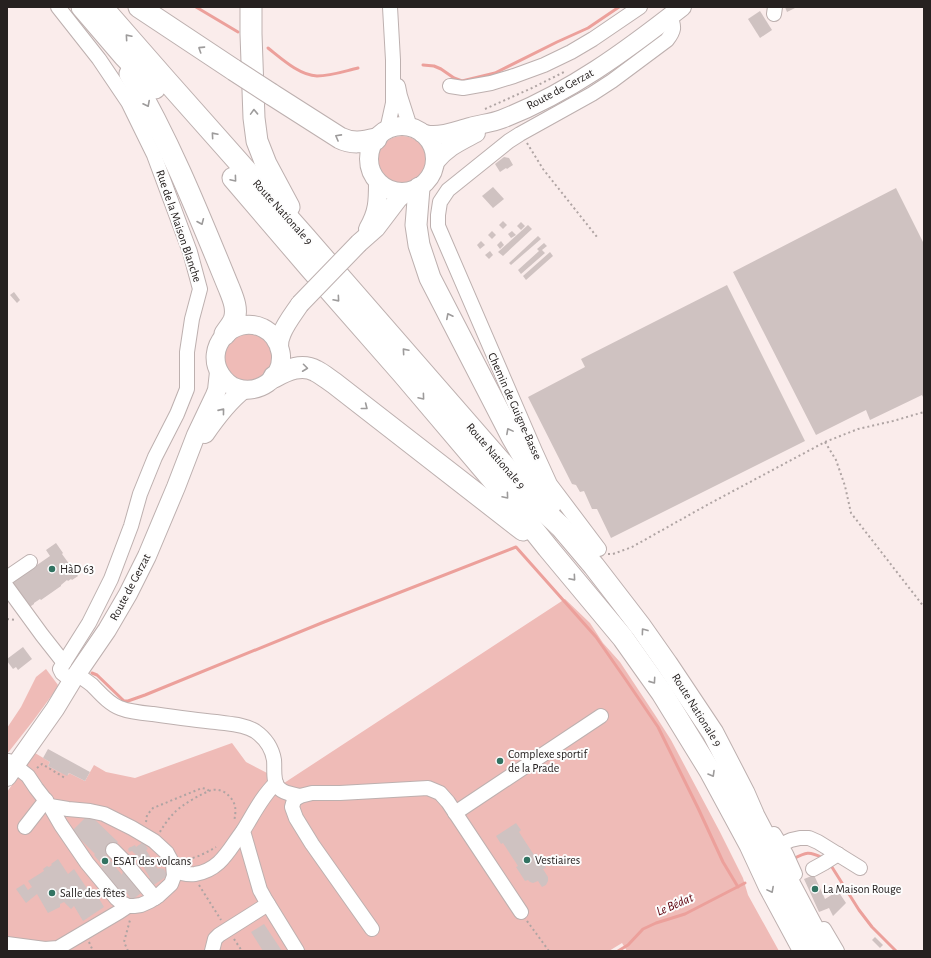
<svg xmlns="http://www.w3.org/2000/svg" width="931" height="958" font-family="'Alegreya Sans',sans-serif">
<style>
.green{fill:#efbbb7}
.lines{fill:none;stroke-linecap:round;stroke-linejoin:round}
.stream{stroke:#eca09b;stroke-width:3}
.building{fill:#cfc2c1}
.minor-casing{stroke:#bdb0af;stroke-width:16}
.major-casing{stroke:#bdb0af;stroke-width:20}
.highway-casing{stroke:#bdb0af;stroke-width:23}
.path{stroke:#afa4a3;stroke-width:2;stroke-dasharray:2 3;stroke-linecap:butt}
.minor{stroke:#fff;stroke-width:14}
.major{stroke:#fff;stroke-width:18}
.highway{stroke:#fff;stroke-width:21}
.major-bridge-casing{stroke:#bdb0af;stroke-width:20;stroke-linecap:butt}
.highway-bridge-casing{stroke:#bdb0af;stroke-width:23;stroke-linecap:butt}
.major-bridge{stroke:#fff;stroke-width:18}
.highway-bridge{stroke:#fff;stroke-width:21}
.oneway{stroke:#9d9b9b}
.poi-dot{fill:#327362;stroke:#fdfdfd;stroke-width:1.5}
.labels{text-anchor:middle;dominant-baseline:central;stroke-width:4;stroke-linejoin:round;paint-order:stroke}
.street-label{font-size:12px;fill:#262120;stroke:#fdfdfd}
.poi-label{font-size:12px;fill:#262120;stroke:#fdfdfd;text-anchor:start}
.water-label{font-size:13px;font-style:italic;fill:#5e020d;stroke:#fdfdfd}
</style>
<rect width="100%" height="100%" fill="#faeceb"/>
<!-- green -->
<g class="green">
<circle cx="402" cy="160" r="24"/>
<circle cx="248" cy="357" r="24"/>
<polygon points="565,599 590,623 603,643 620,662 657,718 671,740 720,832 743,878 748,895 779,951 627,951 622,943 609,951 7,951 7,792 35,753 50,762 48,766 60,772 68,775 69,773 85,781 94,765 106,772 135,778 232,743 246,762 269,774 278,787"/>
<polygon points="46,669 58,685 55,691 33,721 7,754 7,728 21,707 36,677"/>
</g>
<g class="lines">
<!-- stream -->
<g class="stream">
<polyline points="196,7 238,32"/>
<path d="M268,48C282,59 299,75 317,76C331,76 345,71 358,68"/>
<polyline points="423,65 434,66 441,69 454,78 462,81 495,73 557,42 588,28 619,7"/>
<polyline points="92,673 97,675 124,701 128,701 145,695 324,622 516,547 596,637 626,680 658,727 698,808 723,862 738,887"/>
<path d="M793,859C806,852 809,851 823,858"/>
<polyline points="830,864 859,910 872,927 896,951"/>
<polyline points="618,951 628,945 643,929 656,923 685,914 745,883"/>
</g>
</g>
<!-- building -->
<g class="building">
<polygon points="785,7 797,7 787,12"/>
<polygon points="760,11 772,30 760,38 748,19"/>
<polygon points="504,157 509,158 513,165 507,169 506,168 500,172 495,164"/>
<polygon points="493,187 504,199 493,208 482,196"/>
<polygon points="896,188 924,244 924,399 922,395 870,420 866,410 816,435 733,272"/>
<polygon points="503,221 507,225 503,229 499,225"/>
<polygon points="521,222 525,226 521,230 517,226"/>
<polygon points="528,225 532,229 503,256 498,252"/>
<polygon points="492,231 496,235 492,239 488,235"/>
<polygon points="512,231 516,235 511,238 508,234"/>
<polygon points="538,236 541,239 511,265 509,263"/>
<polygon points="481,241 485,245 480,249 477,245"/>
<polygon points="501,241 504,245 500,249 497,245"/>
<polygon points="544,243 547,246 542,250 545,253 521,274 518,270 539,251 537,249"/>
<polygon points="490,251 493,255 489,259 485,255"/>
<polygon points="550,252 553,256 526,280 523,276"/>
<polygon points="727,285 805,441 611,538 597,509 592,509 584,491 580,492 576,485 572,484 528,397 585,367 581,359"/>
<polygon points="14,292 20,300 17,303 10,295"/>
<polygon points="56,543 63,553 62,554 67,561 78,576 72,580 71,579 68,581 67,580 61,585 61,586 41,600 40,599 34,603 34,604 28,608 11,583 50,556 46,550"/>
<polygon points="23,647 32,659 18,670 16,667 13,669 7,661 7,659"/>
<polygon points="48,749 90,772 85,781 69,773 67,776 48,766 50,762 43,758"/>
<polygon points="89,814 118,842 106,855 122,875 123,871 136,884 136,887 138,887 140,889 139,891 141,893 132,900 126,892 122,896 99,870 103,866 94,855 95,854 72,831"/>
<polygon points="516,823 521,830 519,832 534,855 536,853 546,868 543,869 548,877 548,881 546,885 542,887 538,881 533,883 530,882 528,880 525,881 516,867 518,866 503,843 501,844 496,836"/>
<polygon points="143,842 148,849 146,850 158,869 159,868 164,869 166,873 166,877 152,886 147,879 150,878 137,856 132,851 129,852 128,849 130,847 131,847 135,845 136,847"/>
<polygon points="58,859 68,874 74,869 94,899 98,897 104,907 83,921 74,906 71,909 64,902 60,904 60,907 48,913 37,894 26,903 16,889 24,884 28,890 32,887 28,881 44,871 43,869 47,866 49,867 52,865 51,864"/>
<polygon points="814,875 825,899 838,891 846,903 833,916 829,908 819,912 804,879"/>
<polygon points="264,924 282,951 263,951 251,932"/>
<polygon points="875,937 883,945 880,948 872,940"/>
</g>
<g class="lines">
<defs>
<g id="minor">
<polyline points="58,7 99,59 128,102 154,155 190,252 200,289 192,319 187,352 187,389 177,414 155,457 140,494 131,526 111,579 89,623 60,669 62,673 72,681"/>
<polyline points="774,14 775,7"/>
<polyline points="398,86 400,96 410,127"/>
<polyline points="450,86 463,88 491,83 514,76 544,65 571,52 593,39 640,7"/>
<polyline points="387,130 393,103 393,60 390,7"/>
<path d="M599,549L550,484L535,451L438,226V215L440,202L448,190L509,141L520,134L592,94L612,81L667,40C674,31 675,27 670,17"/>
<polyline points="7,578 8,577 30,562"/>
<polyline points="7,587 42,635 64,663"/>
<path d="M77,674C82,678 87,681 92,685C100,693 109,704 120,708C130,712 142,713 153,714C174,717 195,720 216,722C229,724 243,724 255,731C265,738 272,748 274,760C275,769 272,783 280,789C285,794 294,794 300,796"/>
<polyline points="9,761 28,776 36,788 50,806 61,825 87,863 116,898 122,903 128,906 134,906 141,905 150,901 158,896 171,884 174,876 173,864 167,853 154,841 132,828 104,814 90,811 68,809 50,806"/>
<path d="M276,783C262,796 253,815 243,831L260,890L265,899L297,951"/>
<polyline points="455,813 601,716"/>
<polyline points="25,827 46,800"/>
<polyline points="774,834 786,854 795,874"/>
<polyline points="780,845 791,840 800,838 809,838 818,842 860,868"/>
<polyline points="113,850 125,862 155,898"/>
<polyline points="813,869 824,863 838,854"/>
<path d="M174,870C182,874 187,875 195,874C221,870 229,849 243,831"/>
<polyline points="372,929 312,844 296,818 292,807 294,800 300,796 312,793 340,793 428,788 440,793 448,802 521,912"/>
<polyline points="824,929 837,951"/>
<polyline points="7,944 45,949 58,948 119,912 128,906"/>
<polyline points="212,951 215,939 219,935 268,904"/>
</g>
<g id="major">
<circle cx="402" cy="159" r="33"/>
<path d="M422,133C425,134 428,135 431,135C444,136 458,130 470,127C480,124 492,123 502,119C569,93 626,51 682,7"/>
<path d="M435,162C447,147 459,142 476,133"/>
<path d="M368,229C378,212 378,201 378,182"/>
<polyline points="359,243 376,228 398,199 405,193"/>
<path d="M279,345C277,343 276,340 274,337C271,333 267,330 263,328C233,314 203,348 221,375C225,381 230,386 237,388C258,395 282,379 281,356C281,353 280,350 279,347C279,343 280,337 282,333C286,323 294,313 300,304"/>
<path d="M205,434C216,418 228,402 243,390"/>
<polyline points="7,777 55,709 72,681 107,630 128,594 147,556 176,487 196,435 215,395 217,390 219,372"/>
</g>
<g id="highway">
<polyline points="82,7 124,56 155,88"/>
<polyline points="102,7 165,79 305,237 543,510 561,527 594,566 641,627 667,664 713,733 744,793 754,816 789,883 825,951"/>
<polyline points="139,7 234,70"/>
<polyline points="251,7 251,34 254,118 257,141 266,164 289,207"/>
<path d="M130,74C170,142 199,215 229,288C233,298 238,309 234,320C232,325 228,329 225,334"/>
<path d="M271,94L340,138C352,144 363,142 376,139"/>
<polyline points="233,178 310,268 403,374 509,499 548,548 623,638 662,693 710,771 750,845 769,886 804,951"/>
<polyline points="419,188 416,225 419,245 430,278 512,437 551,504"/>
<path d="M274,377C287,370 302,363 316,371C322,374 328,379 334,383L523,530"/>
</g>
</defs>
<!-- minor casing -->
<use href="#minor" class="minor-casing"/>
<!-- major casing -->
<use href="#major" class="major-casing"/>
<!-- highway casing -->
<use href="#highway" class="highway-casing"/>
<!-- path -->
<g class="path">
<polyline points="485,109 532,88 564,72"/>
<polyline points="527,143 543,169 597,237"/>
<polyline points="825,442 836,460 845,486 851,513 924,607"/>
<polyline points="608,554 613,554 632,547 707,505 825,442 858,429 893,421 924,412"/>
<polyline points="7,619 16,620"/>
<polyline points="37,768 42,764 65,778"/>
<polyline points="146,822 147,815 153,808 202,788 207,789 209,791"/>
<path d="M160,832C164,825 169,818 175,812C182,805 202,793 212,790C218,789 225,791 229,796C237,804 236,811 234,822"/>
<path d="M183,860C194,859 206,853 216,847"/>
<polyline points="199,885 221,920"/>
<polyline points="527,921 549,951"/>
<polyline points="234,939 242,951"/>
<polyline points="89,942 93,951"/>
<polyline points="128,951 124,942 130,920"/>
</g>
<!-- minor -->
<use href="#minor" class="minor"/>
<!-- major -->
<use href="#major" class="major"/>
<!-- highway -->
<use href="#highway" class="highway"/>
<defs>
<polyline id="major-bridge" points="300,304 359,243"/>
<polyline id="highway-bridge" points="234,70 271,94"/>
</defs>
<!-- major-bridge casing -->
<use href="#major-bridge" class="major-bridge-casing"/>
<!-- highway-bridge casing -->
<use href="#highway-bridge" class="highway-bridge-casing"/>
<!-- major-bridge -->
<use href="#major-bridge" class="major-bridge"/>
<!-- highway-bridge -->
<use href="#highway-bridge" class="highway-bridge"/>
</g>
<!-- one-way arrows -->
<defs><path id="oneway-chevron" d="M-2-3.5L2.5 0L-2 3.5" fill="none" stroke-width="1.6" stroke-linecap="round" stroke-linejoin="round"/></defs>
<g class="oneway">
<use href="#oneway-chevron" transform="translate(128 37) rotate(-131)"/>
<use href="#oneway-chevron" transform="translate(201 49) rotate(-147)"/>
<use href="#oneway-chevron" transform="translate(147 104) rotate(63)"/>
<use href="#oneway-chevron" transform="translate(254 112) rotate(-92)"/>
<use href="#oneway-chevron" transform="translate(214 135) rotate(-131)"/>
<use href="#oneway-chevron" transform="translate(338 137) rotate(-151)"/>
<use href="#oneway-chevron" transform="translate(234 179) rotate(50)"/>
<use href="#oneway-chevron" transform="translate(201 222) rotate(67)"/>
<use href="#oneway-chevron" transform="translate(337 299) rotate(49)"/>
<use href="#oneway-chevron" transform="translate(449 316) rotate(-117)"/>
<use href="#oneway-chevron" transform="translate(405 351) rotate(-131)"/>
<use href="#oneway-chevron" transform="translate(305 368) rotate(7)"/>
<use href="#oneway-chevron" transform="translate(422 397) rotate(50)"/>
<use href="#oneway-chevron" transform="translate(365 407) rotate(38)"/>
<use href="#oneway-chevron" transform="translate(222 411) rotate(-51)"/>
<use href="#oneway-chevron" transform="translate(509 431) rotate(-118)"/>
<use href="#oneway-chevron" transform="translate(506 496) rotate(50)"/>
<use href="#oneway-chevron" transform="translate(573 578) rotate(49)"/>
<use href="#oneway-chevron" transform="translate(644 631) rotate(-126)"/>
<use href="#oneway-chevron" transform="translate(653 681) rotate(55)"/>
<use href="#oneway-chevron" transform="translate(712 774) rotate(60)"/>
<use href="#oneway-chevron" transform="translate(771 890) rotate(62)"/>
</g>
<!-- markers -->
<g class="poi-dot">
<circle cx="52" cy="569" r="4"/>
<circle cx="500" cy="761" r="4"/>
<circle cx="527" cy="860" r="4"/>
<circle cx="105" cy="861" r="4"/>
<circle cx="815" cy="889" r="4"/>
<circle cx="52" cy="893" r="4"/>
</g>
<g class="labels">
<!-- street labels -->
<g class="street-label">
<text transform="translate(560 89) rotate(-28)">Route de Gerzat</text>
<text transform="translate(283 212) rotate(48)">Route Nationale 9</text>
<text transform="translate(179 226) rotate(71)">Rue de la Maison Blanche</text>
<text transform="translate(515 406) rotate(66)">Chemin de Guigne-Basse</text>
<text transform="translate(496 456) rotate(49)">Route Nationale 9</text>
<text transform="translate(130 587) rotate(-62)">Route de Gerzat</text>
<text transform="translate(697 710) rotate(58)">Route Nationale 9</text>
</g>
<!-- poi labels -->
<g class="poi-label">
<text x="60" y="569">HàD 63</text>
<text x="508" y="754">Complexe sportif<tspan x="508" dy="14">de la Prade</tspan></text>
<text x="535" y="860">Vestiaires</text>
<text x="113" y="861">ESAT des volcans</text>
<text x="823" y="889">La Maison Rouge</text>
<text x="60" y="893">Salle des fêtes</text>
</g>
<!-- water labels -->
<g class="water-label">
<text transform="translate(675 905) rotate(-23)">Le Bédat</text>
</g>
</g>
<!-- border -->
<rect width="931" height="958" fill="none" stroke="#262120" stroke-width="16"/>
</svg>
